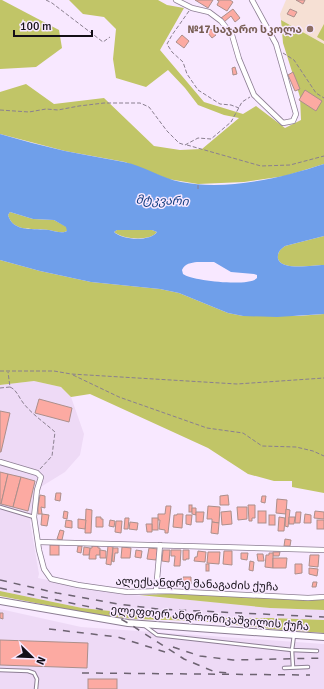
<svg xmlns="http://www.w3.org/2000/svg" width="324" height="689" font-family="Signika,'Noto Sans Georgian',sans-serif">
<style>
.built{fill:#eedaf6}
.education{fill:#f6e0d4}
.green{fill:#c1c567}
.water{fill:#6f9fea;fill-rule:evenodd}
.building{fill:#fcaaa2;stroke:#ab8f8b}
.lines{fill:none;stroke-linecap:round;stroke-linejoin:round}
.service-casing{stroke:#8c7e93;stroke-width:4.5}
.minor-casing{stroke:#8c7e93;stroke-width:6}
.secondary-casing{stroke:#8c7e93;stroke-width:8}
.path{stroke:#8a7f8f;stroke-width:1;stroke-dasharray:4 2;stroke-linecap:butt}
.service{stroke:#fff;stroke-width:2.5}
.minor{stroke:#fff;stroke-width:4.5}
.secondary{stroke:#fff;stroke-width:6}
.rail{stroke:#6d6371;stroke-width:1.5;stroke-dasharray:7 7;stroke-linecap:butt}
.education-dot{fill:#8d6e63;stroke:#f8e8ff;stroke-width:1.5}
.labels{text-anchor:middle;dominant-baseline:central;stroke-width:3;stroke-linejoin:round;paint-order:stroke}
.education-label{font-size:11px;font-weight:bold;fill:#785e54;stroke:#f8e8ff;text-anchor:end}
.street-label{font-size:11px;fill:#140f17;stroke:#f8e8ff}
.water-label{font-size:12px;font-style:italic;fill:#123e81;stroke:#f8e8ff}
</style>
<rect width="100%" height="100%" fill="#f8e8ff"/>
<!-- built -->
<g class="built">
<polygon points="34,381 61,387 71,397 84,434 80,455 65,472 39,488 30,522 39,574 38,578 119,594 250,605 270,608 324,610 324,620 271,618 196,618 148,615 82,608 0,591 0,385"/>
<polygon points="0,609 81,627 324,644 324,689 0,689"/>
</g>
<!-- education -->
<polygon class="education" points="286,0 324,0 324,44 281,20 280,14"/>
<!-- green -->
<g class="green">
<polygon points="0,0 2,0 59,30 62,48 36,67 0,69"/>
<polygon points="69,0 158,0 167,5 184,8 160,50 204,102 243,114 256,106 285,128 301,120 300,97 283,43 281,20 324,44 324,164 285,176 244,182 198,184 168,179 125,162 65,151 0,134 0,92 26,84 54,104 104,98 154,146 180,150 202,149 239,118 224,115 198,105 185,88 168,70 146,87 116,78 113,59 116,29 104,17 83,14"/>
<polygon points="324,24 324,41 317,37"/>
<path d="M10,212L33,219L54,220L67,227V231C62,234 55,231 49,230C35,228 13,233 8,215Z"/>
<path d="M117,230H152L157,232C150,242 122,239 114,232Z"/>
<path d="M324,236V265C313,265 282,271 278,259C277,252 281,249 285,246Z"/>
<polygon points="0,260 40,271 91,282 160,289 179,293 228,313 243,316 298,316 324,314 324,493 292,487 292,481 274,481 248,474 208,448 90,394 71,397 61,387 34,381 0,385"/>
<polygon points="0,591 82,608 148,615 196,618 271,618 324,620 324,633 271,629 200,621 134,619 97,615 0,596"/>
<polygon points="166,594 211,594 324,600 324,610 270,608 139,595"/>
</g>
<!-- water -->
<path class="water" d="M0,134C21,140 43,146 65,151C84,155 104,158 124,162C144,166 161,178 181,182C227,191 281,178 324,164V236L285,246C281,249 277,252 278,259C282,271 313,265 324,265V314L277,317L243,316L228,313L179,293L160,289L91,282L40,271L0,260ZM10,212L33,219L54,220L66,227L67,231C62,234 55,231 49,230C35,228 13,233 8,215ZM117,230H152L157,232C150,242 122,240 114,232ZM197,262H214L231,272L254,274L257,275V278C250,287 192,281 183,274L182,270C185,263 191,263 197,262Z"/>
<!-- building -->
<g class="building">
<polygon points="195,0 213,0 208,8"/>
<polygon points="217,0 230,0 233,2 227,11 217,5 219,1"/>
<polygon points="296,0 305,0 303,4"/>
<polygon points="233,9 240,18 235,22 231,16 224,22 221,18"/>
<polygon points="290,9 297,12 294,17 287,14"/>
<polygon points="211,29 216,35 212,38 207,32"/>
<polygon points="182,35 189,41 184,48 176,42"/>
<polygon points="235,67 237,74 233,75 232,68"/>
<polygon points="293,72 300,89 295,91 288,75"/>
<polygon points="305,90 322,101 316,111 299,100"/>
<polygon points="39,399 72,408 69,422 35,413"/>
<polygon points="0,411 10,413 1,452 0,452"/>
<polygon points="0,472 8,474 1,504 0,504"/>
<polygon points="8,474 21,477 13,507 1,504"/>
<polygon points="21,477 35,481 28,511 13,507"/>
<polygon points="56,493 61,493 60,501 55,500"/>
<polygon points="40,495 45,496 45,508 41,507 42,514 38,514 38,507"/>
<polygon points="228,495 229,505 220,505 220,496"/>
<polygon points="262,496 266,496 265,503 261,502"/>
<polygon points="277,499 287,500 286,514 276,513"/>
<rect x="189" y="505" width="3" height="7"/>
<polygon points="248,505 255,505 255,518 252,518 252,521 249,521"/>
<polygon points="166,506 171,506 168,533 165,533 165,530 159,529 160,520 158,520 158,514 165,514"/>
<polygon points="208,506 220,507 219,523 212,522 212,519 207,519"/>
<polygon points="237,507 247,507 247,519 238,520"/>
<polygon points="192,508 196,508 196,515 192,514"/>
<polygon points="86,509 92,510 91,533 85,533"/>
<polygon points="286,509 290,510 288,527 285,526"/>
<polygon points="64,511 68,512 67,519 63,518"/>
<polygon points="231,511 232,524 222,525 221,512"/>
<rect x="258" y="511" width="8" height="12"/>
<polygon points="315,511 324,512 324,519 314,518"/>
<polygon points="196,512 204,512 203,522 196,522"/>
<polygon points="296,512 301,512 300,523 295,523"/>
<polygon points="42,514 49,515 47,526 41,525"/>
<polygon points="177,514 183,514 182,528 173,527 174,515 177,515"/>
<polygon points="305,514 311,515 311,523 304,523"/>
<polygon points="186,515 192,515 191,525 186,524"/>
<rect x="269" y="515" width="6" height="10"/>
<polygon points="96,517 101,517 101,519 103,519 103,527 96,527"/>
<polygon points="279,517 285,518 284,531 278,531"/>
<polygon points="289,517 295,517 294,524 289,524"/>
<polygon points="125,518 129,518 128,529 124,529"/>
<rect x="152" y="518" width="6" height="12"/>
<polygon points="78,519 86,520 85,529 78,528"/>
<polygon points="66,520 72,521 72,528 65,527"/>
<polygon points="110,520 115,521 114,527 109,526"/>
<rect x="317" y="520" width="7" height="9"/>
<polygon points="116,521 122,521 121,533 115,532"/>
<polygon points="130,522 138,523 137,530 129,529"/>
<polygon points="212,522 219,523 218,534 211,533"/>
<polygon points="146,524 152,524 152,532 147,532"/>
<polygon points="60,530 64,531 62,540 57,539"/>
<polygon points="285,539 291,540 290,546 284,546"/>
<rect x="50" y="545" width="9" height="10"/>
<polygon points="78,546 82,546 81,553 77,552"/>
<polygon points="92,546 98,546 98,548 100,548 100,555 96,555 96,559 89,559 90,548 92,548"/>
<polygon points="108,546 113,547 111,565 106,564"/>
<polygon points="84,547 90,548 89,555 83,555"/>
<polygon points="122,547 131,548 130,558 121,558"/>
<polygon points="113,548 118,548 118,553 115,553 114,562 112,561"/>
<polygon points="149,548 158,549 156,560 147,559"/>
<polygon points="100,550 106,551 106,558 100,558"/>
<polygon points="136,550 142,551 141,558 135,557"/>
<polygon points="163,550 170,550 169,562 162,561"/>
<polygon points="171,550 181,550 180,566 174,566 175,556 171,556"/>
<polygon points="183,550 189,550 189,559 186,559 186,560 183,560"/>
<polygon points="198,551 206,552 205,562 194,561 195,557 197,557"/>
<polygon points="224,551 232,551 232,565 223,564"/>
<polygon points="208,552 220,552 219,564 207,563"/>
<polygon points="273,552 280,552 279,556 273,556"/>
<polygon points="241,553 248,553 247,560 241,559"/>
<polygon points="269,553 273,553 273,568 265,567 266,555 269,555"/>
<polygon points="257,554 263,554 264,561 258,561"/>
<polygon points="310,555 319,555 318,567 309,566"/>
<polygon points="273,558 287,558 286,568 273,568"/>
<polygon points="250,561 254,562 253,571 249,570"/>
<rect x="206" y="564" width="3" height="7"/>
<polygon points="295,564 302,564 302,573 295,574"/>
<polygon points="309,568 318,569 317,576 309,574"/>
<polygon points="183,577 191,577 191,584 183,583"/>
<polygon points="313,582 317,582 316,587 312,587"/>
<rect x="264" y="584" width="4" height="4"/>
<polygon points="0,613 3,613 3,619 0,618"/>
<polygon points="0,640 88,643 87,668 0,665"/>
<rect x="88" y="679" width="29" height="10"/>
</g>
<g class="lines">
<defs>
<g id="service">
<polyline points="0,507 34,517"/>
<polyline points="145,626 157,635 292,650 317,651"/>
<polyline points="293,667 292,650 294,635"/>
<polyline points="284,668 308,667"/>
<polyline points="0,670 28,671 34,673 37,679 36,689"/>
</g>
<g id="minor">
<polyline points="176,0 192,8 209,12 221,21 232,35 239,59 254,95 283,123 293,121 296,114 276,44 252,0"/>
<polyline points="0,462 37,473 41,477 37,490 34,517 39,550 44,569 51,579 78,585 127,592 166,591 308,598 324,597"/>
<polyline points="39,542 324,550"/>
<polyline points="156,591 160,545"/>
</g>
<polyline id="secondary" points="0,601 128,623 324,637"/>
</defs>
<!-- service casing -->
<use href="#service" class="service-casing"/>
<!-- minor casing -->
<use href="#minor" class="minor-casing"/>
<!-- secondary casing -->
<use href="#secondary" class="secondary-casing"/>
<!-- path -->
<g class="path">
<polyline points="46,0 52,3 103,42 110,37"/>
<polyline points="189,11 172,35 167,44 172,52 183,62 187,74 198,90 220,104 231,105 239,108"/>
<polyline points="283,53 294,60 316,93 324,98"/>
<polyline points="0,110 29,112 46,109 58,110 79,106 104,103 140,103 149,107 167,131 179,143 185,145 198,138 211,139 231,122 242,102 250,97"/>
<polyline points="187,145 261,166 290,165 324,156"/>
<polyline points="198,189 198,184"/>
<polyline points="0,371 54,371 71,374 237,384 324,378"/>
<polyline points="73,375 119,397 207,428 243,433 262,446 296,447 313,451 324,456"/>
<path d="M10,387C17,390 19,398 24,404C33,415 45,423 55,432L52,456L40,469"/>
<polyline points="0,388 10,387 8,372"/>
</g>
<!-- service -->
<use href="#service" class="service"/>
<!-- minor -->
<use href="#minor" class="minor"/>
<!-- secondary -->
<use href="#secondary" class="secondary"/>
<!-- rail -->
<g class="rail">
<polyline points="0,580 57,593 118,604 158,609 324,617"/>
<polyline points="0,588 104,610 128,623 184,659 215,672 231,673"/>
<polyline points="49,629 118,637 165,652"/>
<polyline points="173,647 200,656 233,660 324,658"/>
<polyline points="82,673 310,675"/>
</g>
</g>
<!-- markers -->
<circle class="education-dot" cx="310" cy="29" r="4"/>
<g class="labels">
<!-- education labels -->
<g class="education-label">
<text x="302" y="29">№17 საჯარო სკოლა</text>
</g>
<!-- street labels -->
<g class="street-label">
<text transform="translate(197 584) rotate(2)">ალექსანდრე მანაგაძის ქუჩა</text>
<text transform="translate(210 618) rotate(5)">ელეფთერ ანდრონიკაშვილის ქუჩა</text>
</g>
<!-- water labels -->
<g class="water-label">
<text transform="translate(162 201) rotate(2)">მტკვარი</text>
</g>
</g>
<!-- north arrow -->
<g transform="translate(32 657) rotate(113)" stroke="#f8e8ff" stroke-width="3" paint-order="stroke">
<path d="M0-3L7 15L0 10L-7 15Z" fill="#140f17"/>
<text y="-6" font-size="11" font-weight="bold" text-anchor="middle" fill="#140f17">N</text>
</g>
<!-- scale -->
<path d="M14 30v6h78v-6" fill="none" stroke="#140f17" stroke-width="2"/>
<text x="20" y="30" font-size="12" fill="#140f17" stroke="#f8e8ff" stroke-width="3" paint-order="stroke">100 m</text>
</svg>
